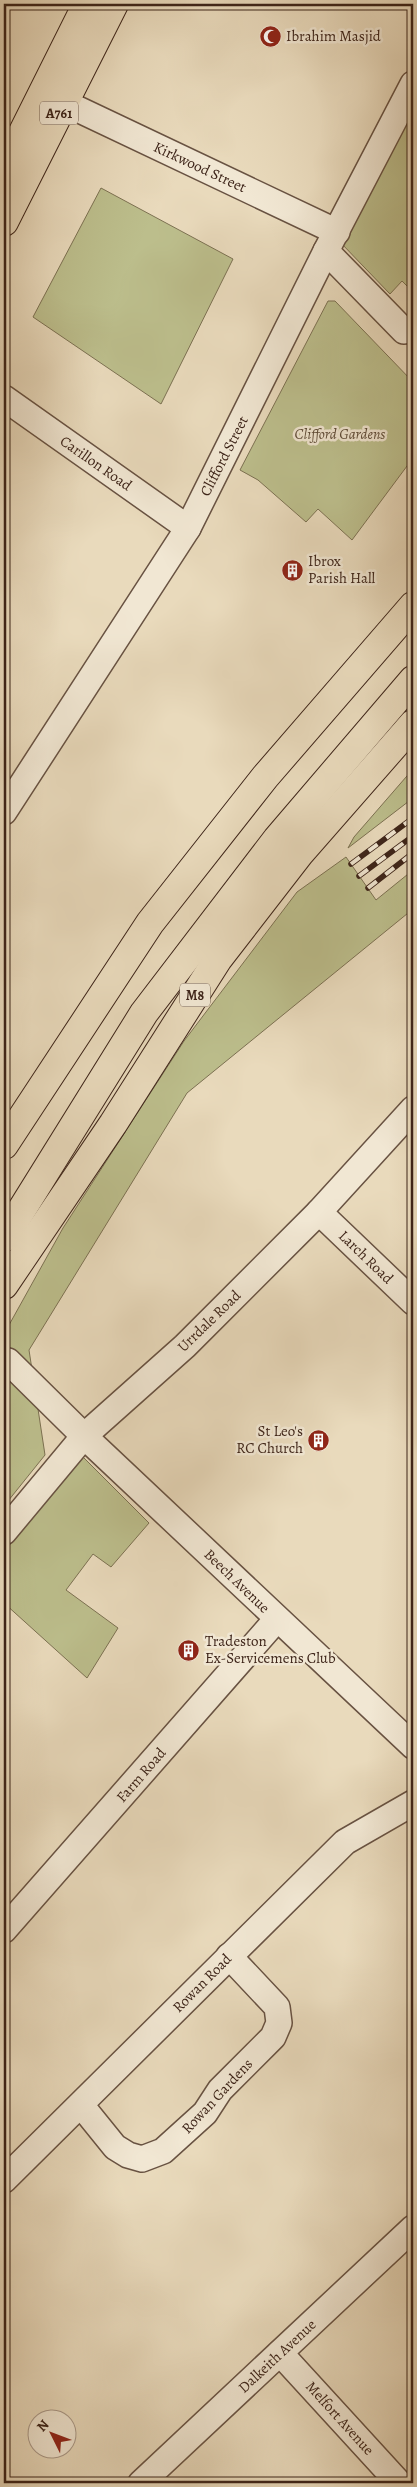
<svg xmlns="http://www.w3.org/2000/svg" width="417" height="2487" font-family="Alegreya,serif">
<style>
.green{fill:#bcbe8c;stroke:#7c7152}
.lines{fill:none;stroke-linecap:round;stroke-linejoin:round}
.minor-casing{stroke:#685242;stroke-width:28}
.major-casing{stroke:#3d2419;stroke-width:30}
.highway-casing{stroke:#3d2419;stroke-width:30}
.minor{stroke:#f1e7d3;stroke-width:25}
.major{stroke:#e9dabc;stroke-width:28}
.highway{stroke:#e9dabc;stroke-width:28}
.rail-casing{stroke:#3d2419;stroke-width:5.5}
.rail{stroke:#f1e7d3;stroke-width:4;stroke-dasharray:11;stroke-linecap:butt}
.labels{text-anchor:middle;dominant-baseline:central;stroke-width:5;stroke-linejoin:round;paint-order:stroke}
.shield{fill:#f1e7d3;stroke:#735e51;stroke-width:1}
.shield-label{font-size:14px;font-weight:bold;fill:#3d2419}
.poi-label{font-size:15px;fill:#3d2419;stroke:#f1e7d3;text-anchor:start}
.street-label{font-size:15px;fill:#3d2419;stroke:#f1e7d3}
.park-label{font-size:15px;font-style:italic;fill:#5d4a36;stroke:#f1e7d3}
</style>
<rect width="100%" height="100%" fill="#e9dabc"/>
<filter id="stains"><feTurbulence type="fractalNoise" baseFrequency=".004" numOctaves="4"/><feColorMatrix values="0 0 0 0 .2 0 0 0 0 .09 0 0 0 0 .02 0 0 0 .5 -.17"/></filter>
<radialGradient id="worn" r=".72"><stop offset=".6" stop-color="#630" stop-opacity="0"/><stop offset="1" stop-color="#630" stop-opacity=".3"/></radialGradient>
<!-- green -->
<g class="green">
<polygon points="413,105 413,292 402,281 390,294 340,242"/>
<polygon points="101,188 233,259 161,404 33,317"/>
<polygon points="328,301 335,301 413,382 413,458 352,540 318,509 306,522 258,480 240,470"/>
<polygon points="413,769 413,798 348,848 354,837"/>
<polygon points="346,857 376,900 413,870 413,909 187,1093 29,1350 45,1455 4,1506 4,1334 63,1228 184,1041 297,892"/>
<polygon points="82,1456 149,1523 111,1567 93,1554 66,1590 118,1628 87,1678 4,1603 4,1546"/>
</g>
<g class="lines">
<defs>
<g id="minor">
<polyline points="65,103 337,232"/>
<polyline points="326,251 404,331"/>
<polyline points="4,398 188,528"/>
<polyline points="4,812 188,528 326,251 413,84"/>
<polyline points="319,1212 413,1302"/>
<polyline points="8,1361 84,1436 413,1746"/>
<polyline points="4,1532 84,1436 185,1346 319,1212 413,1109"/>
<polyline points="4,1930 277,1619"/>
<polyline points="81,2105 115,2147 128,2155 142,2159 163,2151 205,2113 220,2090 273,2037 279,2023 277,2007 229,1956"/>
<polyline points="4,2180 345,1842 413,1803"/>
<polyline points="280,2353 399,2483"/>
<polyline points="141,2483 413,2228"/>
</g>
<g id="major">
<polyline points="4,170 87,4"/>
<polyline points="4,222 114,4"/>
</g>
<g id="highway">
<polyline points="4,1145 150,923 265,777 413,606"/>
<polyline points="4,1238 144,1013 277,839 413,680"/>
<polyline points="4,1285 113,1124 218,959 300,853 413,724"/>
</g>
</defs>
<!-- minor casing -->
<use href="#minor" class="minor-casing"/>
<!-- major casing -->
<use href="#major" class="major-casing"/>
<!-- highway casing -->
<use href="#highway" class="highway-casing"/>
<!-- minor -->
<use href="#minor" class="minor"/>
<!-- major -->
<use href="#major" class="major"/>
<!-- highway -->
<use href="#highway" class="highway"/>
<defs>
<g id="rail">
<polyline points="351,864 413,818"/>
<polyline points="359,876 413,836"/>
<polyline points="368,888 413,853"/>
</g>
</defs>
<!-- rail casing -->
<use href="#rail" class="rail-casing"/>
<!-- rail -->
<use href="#rail" class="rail"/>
</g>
<!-- icons -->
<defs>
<symbol id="mosque-disc" viewBox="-11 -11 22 22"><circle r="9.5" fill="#8f2418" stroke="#f1e7d3"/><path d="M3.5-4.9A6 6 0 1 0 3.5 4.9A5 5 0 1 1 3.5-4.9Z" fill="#fff"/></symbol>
<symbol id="building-disc" viewBox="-11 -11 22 22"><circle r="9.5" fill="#8f2418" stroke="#f1e7d3"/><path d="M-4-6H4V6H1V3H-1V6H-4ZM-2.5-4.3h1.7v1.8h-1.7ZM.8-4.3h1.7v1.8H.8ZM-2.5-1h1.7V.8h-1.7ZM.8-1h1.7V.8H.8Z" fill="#fff"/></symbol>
</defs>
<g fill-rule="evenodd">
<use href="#mosque-disc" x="258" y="24" width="25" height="25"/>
<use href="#building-disc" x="280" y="558" width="25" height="25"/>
<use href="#building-disc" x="306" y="1428" width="25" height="25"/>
<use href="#building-disc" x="176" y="1638" width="25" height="25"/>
</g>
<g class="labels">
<!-- shield labels -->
<g class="shield">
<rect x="40" y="101.5" width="38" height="23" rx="4"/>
<rect x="180" y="983.5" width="30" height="23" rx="4"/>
</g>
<g class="shield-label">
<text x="59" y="113">A761</text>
<text x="195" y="995">M8</text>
</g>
<!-- poi labels -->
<g class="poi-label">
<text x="286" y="36">Ibrahim Masjid</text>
<text x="308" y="561">Ibrox<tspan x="308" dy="17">Parish Hall</tspan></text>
<text x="303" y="1431" text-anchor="end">St Leo's<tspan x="303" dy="17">RC Church</tspan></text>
<text x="205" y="1641">Tradeston<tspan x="205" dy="17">Ex-Servicemens Club</tspan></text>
</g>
<!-- street labels -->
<g class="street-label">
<text transform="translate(200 167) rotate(25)">Kirkwood Street</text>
<text transform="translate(224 456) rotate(-63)">Clifford Street</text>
<text transform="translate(96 463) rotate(35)">Carillon Road</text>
<text transform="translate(366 1257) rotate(44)">Larch Road</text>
<text transform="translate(209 1321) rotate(-44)">Urrdale Road</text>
<text transform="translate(237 1581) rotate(44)">Beech Avenue</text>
<text transform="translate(141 1775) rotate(-49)">Farm Road</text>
<text transform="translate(202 1983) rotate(-45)">Rowan Road</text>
<text transform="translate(217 2096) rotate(-47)">Rowan Gardens</text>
<text transform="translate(277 2356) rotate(-43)">Dalkeith Avenue</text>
<text transform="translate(340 2418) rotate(48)">Melfort Avenue</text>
</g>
<!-- park labels -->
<g class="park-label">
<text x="340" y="434">Clifford Gardens</text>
</g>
</g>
<!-- margin -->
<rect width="417" height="2487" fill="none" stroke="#e9dabc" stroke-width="20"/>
<rect x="5" y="5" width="407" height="2477" fill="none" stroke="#3d2419" stroke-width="2.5"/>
<rect x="10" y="10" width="397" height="2467" fill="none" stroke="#3d2419"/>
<!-- north arrow -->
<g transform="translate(52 2434) rotate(312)"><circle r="24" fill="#f1e7d3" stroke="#a99989"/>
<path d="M0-4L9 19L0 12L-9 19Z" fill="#8f2418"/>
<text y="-8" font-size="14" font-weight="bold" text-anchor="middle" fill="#3d2419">N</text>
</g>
<rect width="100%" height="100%" filter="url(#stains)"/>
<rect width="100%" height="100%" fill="url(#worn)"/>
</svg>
